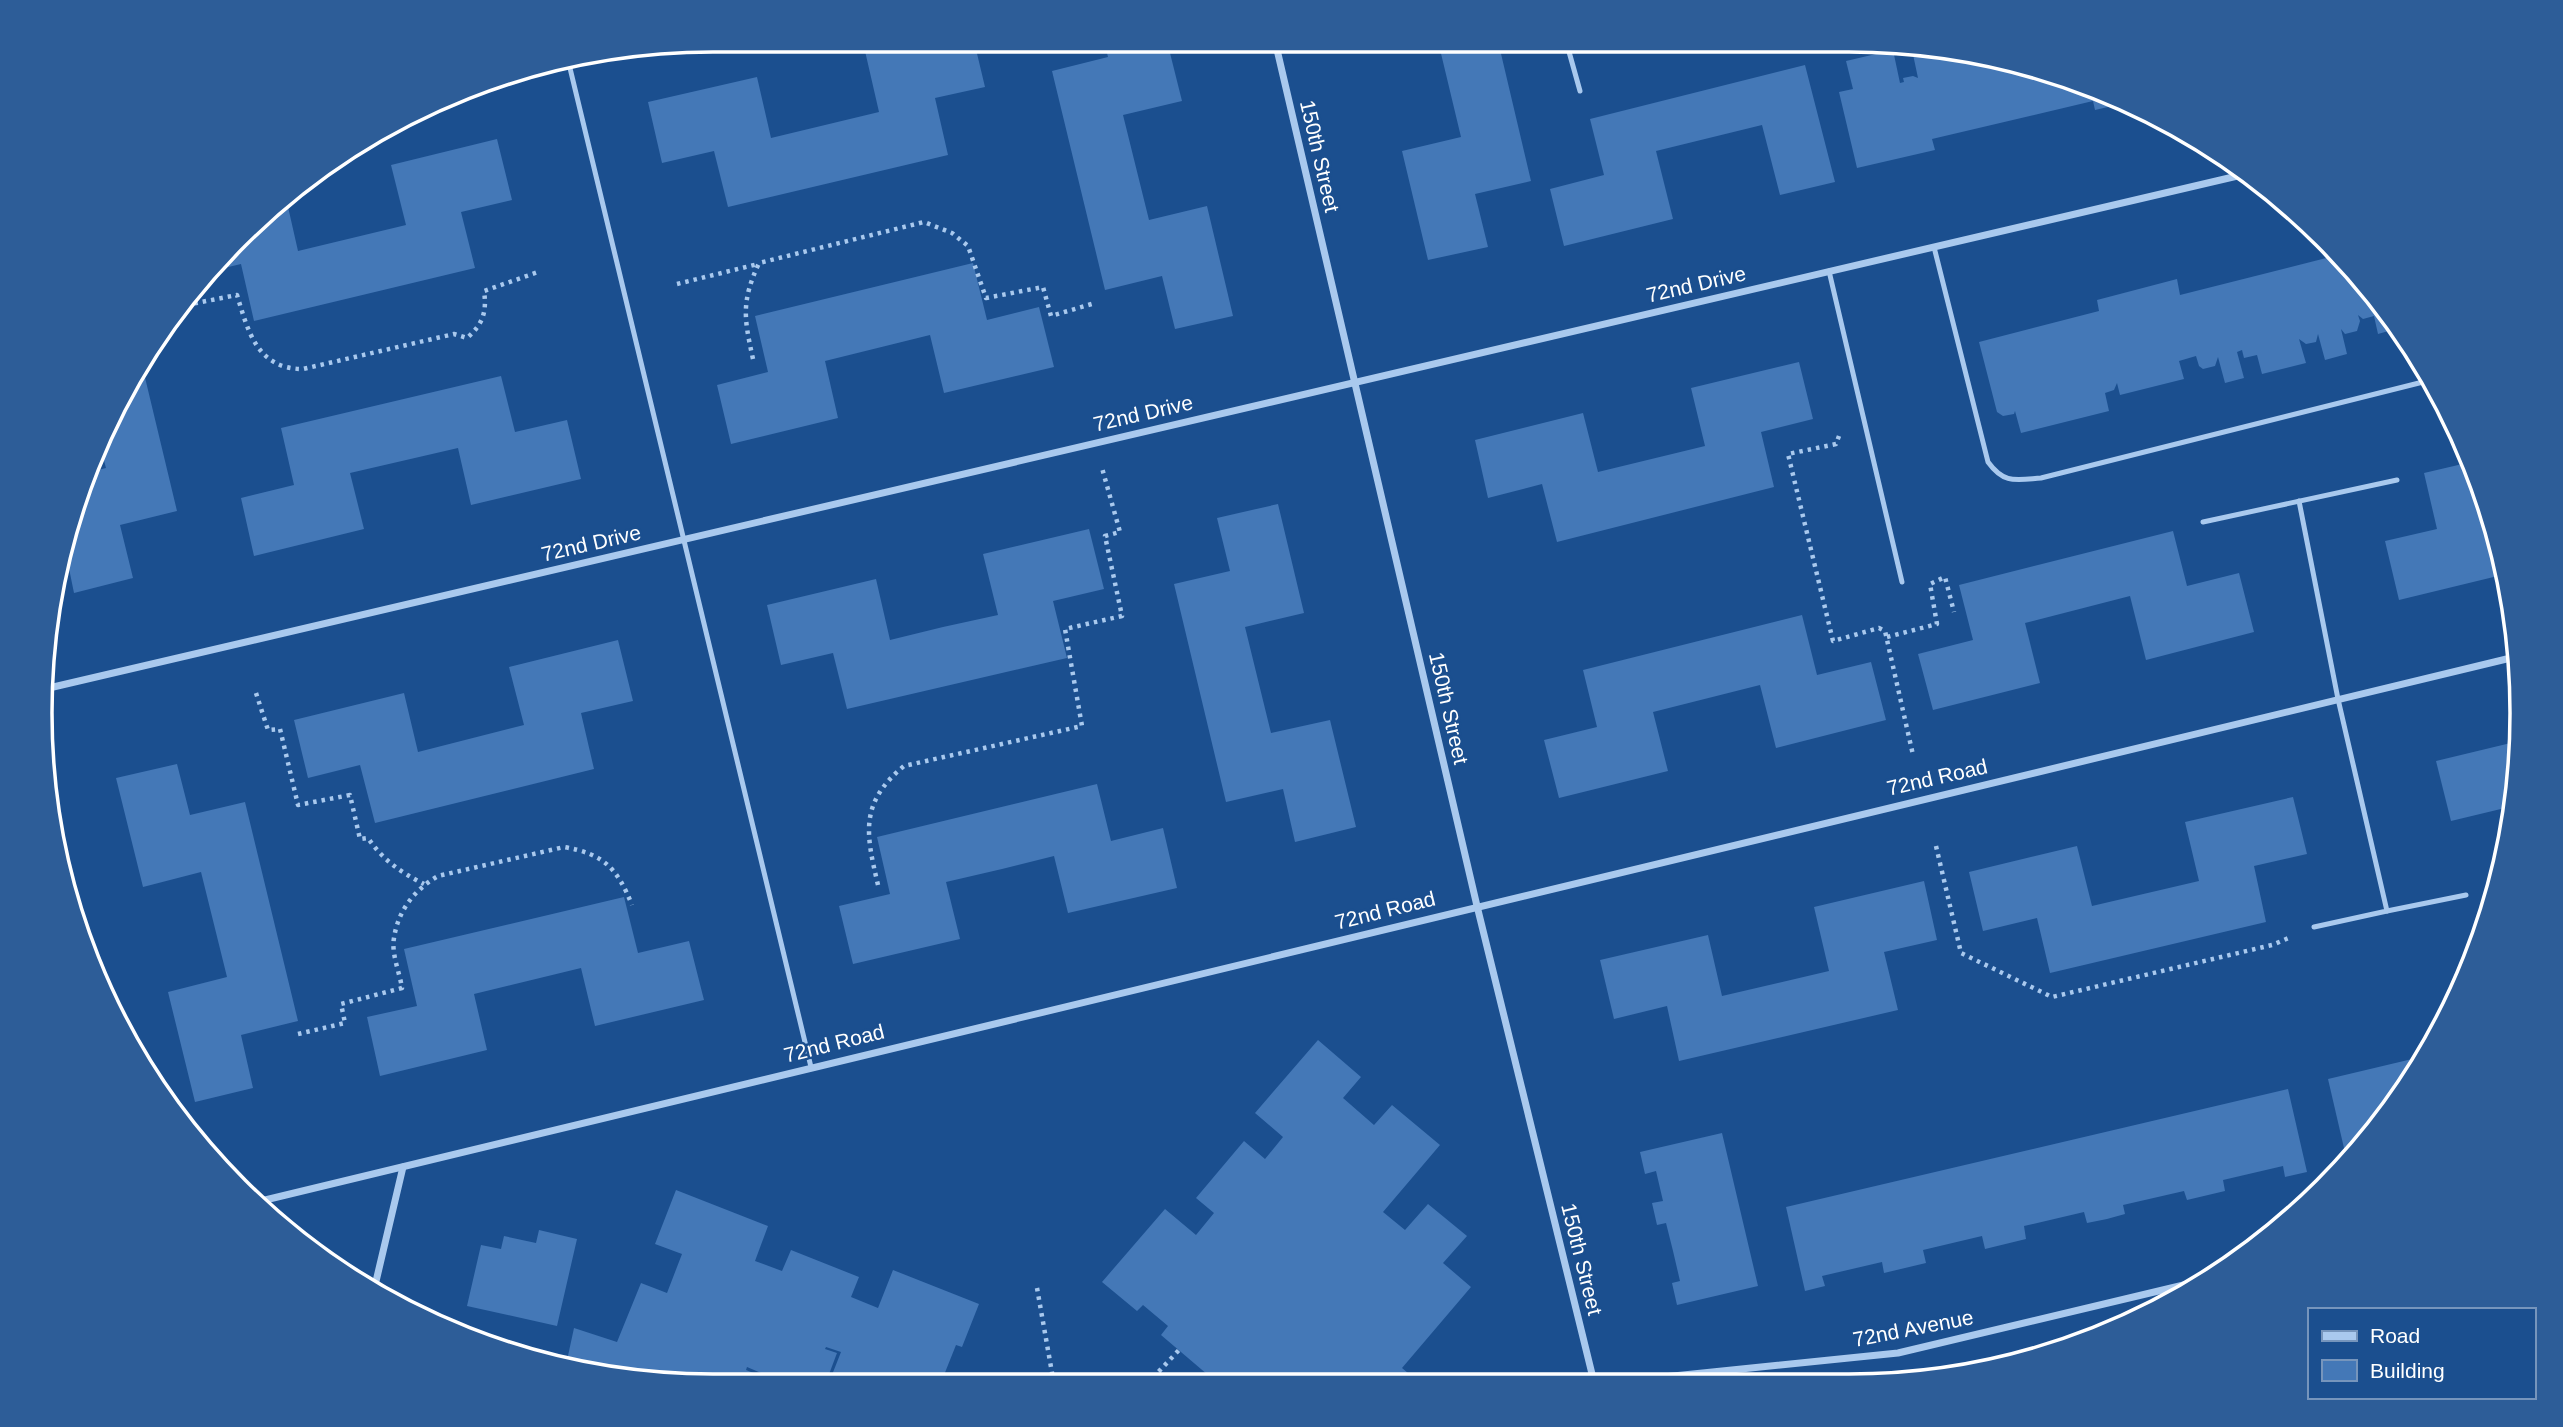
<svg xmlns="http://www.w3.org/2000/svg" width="2563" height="1427" font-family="Arial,sans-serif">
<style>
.building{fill:#4478b7}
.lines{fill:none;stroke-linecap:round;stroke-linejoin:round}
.path{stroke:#a9c9ee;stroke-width:4.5;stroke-dasharray:3.5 5;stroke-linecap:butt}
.service{stroke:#a9c9ee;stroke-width:5}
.minor{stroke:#a9c9ee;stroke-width:7}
.labels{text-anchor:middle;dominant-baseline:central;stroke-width:5;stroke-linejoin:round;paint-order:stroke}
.street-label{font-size:21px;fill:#fff;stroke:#1b4f8f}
.rim{fill:none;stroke:#fff;stroke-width:3.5}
</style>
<rect width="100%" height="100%" fill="#1b4f8f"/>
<!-- building -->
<g class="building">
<polygon points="911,40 974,41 985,87 935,98 948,155 728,207 714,151 662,163 648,102 757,77 771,138 879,112 865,51"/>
<polygon points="1104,41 1167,41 1182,101 1123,115 1149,220 1207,206 1233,316 1175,329 1162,276 1105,290 1052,71 1108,57"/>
<polygon points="1438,41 1498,41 1531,181 1475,194 1488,247 1428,260 1402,151 1461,137"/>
<polygon points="1911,45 2066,76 2125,103 2095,110 2093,101 1932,139 1935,150 1857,168 1839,92 1853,89 1846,61 1893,50 1900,83 1904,82 1903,78 1913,76 1918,78"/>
<polygon points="1805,65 1835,182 1780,195 1762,125 1656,151 1673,219 1564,246 1550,189 1604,175 1590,119"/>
<polygon points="497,139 512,200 461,212 475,268 254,321 241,264 220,269 286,198 298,251 406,225 391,165"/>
<polygon points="2338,255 2384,304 2399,328 2378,334 2374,316 2363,319 2358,315 2360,321 2357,331 2345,334 2341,329 2347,354 2325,360 2318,334 2316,342 2306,344 2299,339 2306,363 2262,374 2257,355 2244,358 2242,350 2237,352 2244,378 2225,383 2218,357 2215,366 2203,369 2199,366 2196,356 2179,361 2184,379 2120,395 2117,383 2114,390 2105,393 2109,411 2021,433 2015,411 2014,414 2003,416 1997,412 1979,342 2099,311 2097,300 2177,279 2180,295"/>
<polygon points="973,263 987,320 1039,307 1054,367 944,393 930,335 825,361 838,418 731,444 717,385 768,372 755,316"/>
<polygon points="1799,362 1813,419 1761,432 1774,487 1557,542 1542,484 1488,498 1475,440 1583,413 1598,472 1705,446 1691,388"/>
<polygon points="142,365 177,511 120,525 133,578 74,593 63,539 94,471 106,468 102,453"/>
<polygon points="501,376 515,432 567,420 581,479 471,505 458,448 350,473 364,529 254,556 241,498 294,485 281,428"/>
<polygon points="2471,462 2497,532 2506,574 2399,600 2385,541 2437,529 2424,473"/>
<polygon points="1278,504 1304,613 1245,627 1271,733 1330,720 1356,827 1295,842 1283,789 1226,802 1174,584 1230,571 1217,518"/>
<polygon points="1089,529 1104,589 1053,601 1067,658 847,709 833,653 781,665 767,605 876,579 890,640 943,627 998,615 983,554"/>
<polygon points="2173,531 2187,586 2239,573 2254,632 2146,660 2130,596 2025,623 2040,683 1933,710 1918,654 1973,640 1959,585"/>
<polygon points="1802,615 1817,675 1871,662 1886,720 1776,748 1760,685 1653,712 1668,771 1559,798 1544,740 1597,727 1583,670"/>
<polygon points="618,640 633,701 581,713 594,769 375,823 360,765 308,778 294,720 404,693 418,752 524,725 509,667"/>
<polygon points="2519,741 2517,802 2511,829 2505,808 2451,821 2436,761"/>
<polygon points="177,764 190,815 245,802 298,1021 241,1035 253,1088 195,1102 168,992 227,977 201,872 143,887 116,778"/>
<polygon points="1097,784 1111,841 1163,828 1177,888 1068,913 1054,856 1002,869 946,882 960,939 853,964 839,906 890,894 877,837"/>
<polygon points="2293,797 2307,854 2254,866 2266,922 2050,973 2037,918 1983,931 1969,872 2077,846 2092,906 2199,881 2185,822"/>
<polygon points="1924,881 1937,940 1884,952 1898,1010 1679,1061 1667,1006 1614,1019 1600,960 1708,935 1722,996 1829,971 1814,907"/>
<polygon points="624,897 638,953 689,941 704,1000 595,1026 581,968 474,994 487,1050 380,1076 367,1017 417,1006 404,949"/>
<polygon points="1318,1040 1361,1077 1343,1098 1374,1125 1392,1105 1440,1145 1383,1212 1405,1230 1428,1204 1467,1236 1443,1263 1471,1287 1402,1368 1420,1383 1201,1384 1208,1375 1161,1335 1168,1326 1143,1305 1137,1311 1102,1282 1165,1209 1196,1235 1214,1213 1196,1198 1244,1141 1265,1159 1283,1137 1255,1113"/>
<polygon points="2429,1055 2406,1085 2347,1161 2328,1079"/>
<polygon points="2288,1089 2307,1172 2285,1177 2283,1166 2223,1180 2225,1191 2187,1200 2184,1191 2123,1205 2125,1214 2107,1219 2087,1223 2084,1212 2024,1226 2026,1239 1985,1249 1982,1236 1923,1250 1926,1263 1884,1273 1882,1262 1822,1276 1825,1286 1805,1291 1786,1207"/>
<polygon points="1722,1133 1758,1286 1677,1305 1672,1283 1680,1281 1673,1251 1666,1223 1657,1225 1652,1203 1663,1201 1656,1171 1645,1174 1640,1152"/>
<polygon points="676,1190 768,1226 755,1261 782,1271 791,1250 859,1277 851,1297 878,1308 893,1270 979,1304 962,1347 956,1345 944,1375 953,1378 950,1384 828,1385 841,1352 826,1347 825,1349 837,1353 825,1385 789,1385 747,1367 746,1370 783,1385 670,1385 566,1365 574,1328 617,1342 641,1283 667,1293 682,1254 655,1244"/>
<polygon points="539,1230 577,1239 557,1326 467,1306 481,1245 501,1249 504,1236 536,1243"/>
<polygon points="462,1334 539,1352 537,1359 497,1351"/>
</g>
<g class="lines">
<!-- path -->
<g class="path">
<polyline points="677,284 758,264"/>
<path d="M186,305L237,295C248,331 257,369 303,369L454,334L467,338C483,324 487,312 484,291L538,272"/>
<path d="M753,359C744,318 741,302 759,263L924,222L952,233L968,246L986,298L1043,287L1051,316L1095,303"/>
<polyline points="1839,436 1836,444 1788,454 1833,641 1879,628 1885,631 1913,755"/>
<polyline points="1887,637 1937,624 1930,584 1945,577 1954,612"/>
<path d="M256,693L268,730L280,729L298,805L350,795L360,839L368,838C383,860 400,872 424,884"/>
<polyline points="1936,846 1961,953 2052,997 2272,945 2291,937"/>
<path d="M878,885C866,834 859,803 904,766L1082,726L1065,629L1122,616L1105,536L1120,532L1102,468"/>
<path d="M298,1034L345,1023L341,1004L402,988C400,974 391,953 394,938C398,911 414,890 438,876L564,847C604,854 617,868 632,905"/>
<polyline points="1037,1288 1054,1384"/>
<polyline points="1147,1384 1179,1350"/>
</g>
<!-- service -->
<g class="service">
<polyline points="1566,41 1580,91"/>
<polyline points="569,64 811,1067"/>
<path d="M1934,247L1988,462C2004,484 2015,480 2041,478L2431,380"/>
<polyline points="1829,271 1902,582"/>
<polyline points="2299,501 2338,699 2387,911 2314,927"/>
<polyline points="2203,522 2397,480"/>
<polyline points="2387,911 2466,895"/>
</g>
<!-- minor -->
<g class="minor">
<polyline points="1275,41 1477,906 1594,1382"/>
<polyline points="49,688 2246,174"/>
<polyline points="261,1201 2519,656"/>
<polyline points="373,1294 403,1167"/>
<polyline points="1615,1382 1898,1353 2213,1278"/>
</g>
</g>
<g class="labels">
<!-- street labels -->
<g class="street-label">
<text transform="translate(1320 156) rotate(77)">150th Street</text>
<text transform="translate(1696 284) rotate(-13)">72nd Drive</text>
<text transform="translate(1143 413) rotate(-13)">72nd Drive</text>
<text transform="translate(591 543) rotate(-13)">72nd Drive</text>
<text transform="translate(1449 708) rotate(77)">150th Street</text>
<text transform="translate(1937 777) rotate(-13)">72nd Road</text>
<text transform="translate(1385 910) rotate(-14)">72nd Road</text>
<text transform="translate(834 1043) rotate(-14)">72nd Road</text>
<text transform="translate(1582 1259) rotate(76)">150th Street</text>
<text transform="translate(1913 1328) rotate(-11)">72nd Avenue</text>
</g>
</g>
<!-- crop -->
<path d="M0 0H2563V1427H0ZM713 52H1849A661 661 0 0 1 2510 713V713A661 661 0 0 1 1849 1374H713A661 661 0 0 1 52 713V713A661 661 0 0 1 713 52Z" fill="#2d5d98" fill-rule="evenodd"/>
<path class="rim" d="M713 52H1849A661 661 0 0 1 2510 713V713A661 661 0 0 1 1849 1374H713A661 661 0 0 1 52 713V713A661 661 0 0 1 713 52Z"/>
<!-- legend -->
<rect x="2308" y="1308" width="228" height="91" fill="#1b4f8f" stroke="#7695bc" stroke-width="2"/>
<rect x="2322" y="1331" width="35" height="10" fill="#a9c9ee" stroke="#7695bc" stroke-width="2"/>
<text x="2370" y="1343" font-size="21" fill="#ffffff">Road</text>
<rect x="2322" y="1360" width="35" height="21" fill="#4478b7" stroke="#7695bc" stroke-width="2"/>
<text x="2370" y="1378" font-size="21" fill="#ffffff">Building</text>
</svg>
